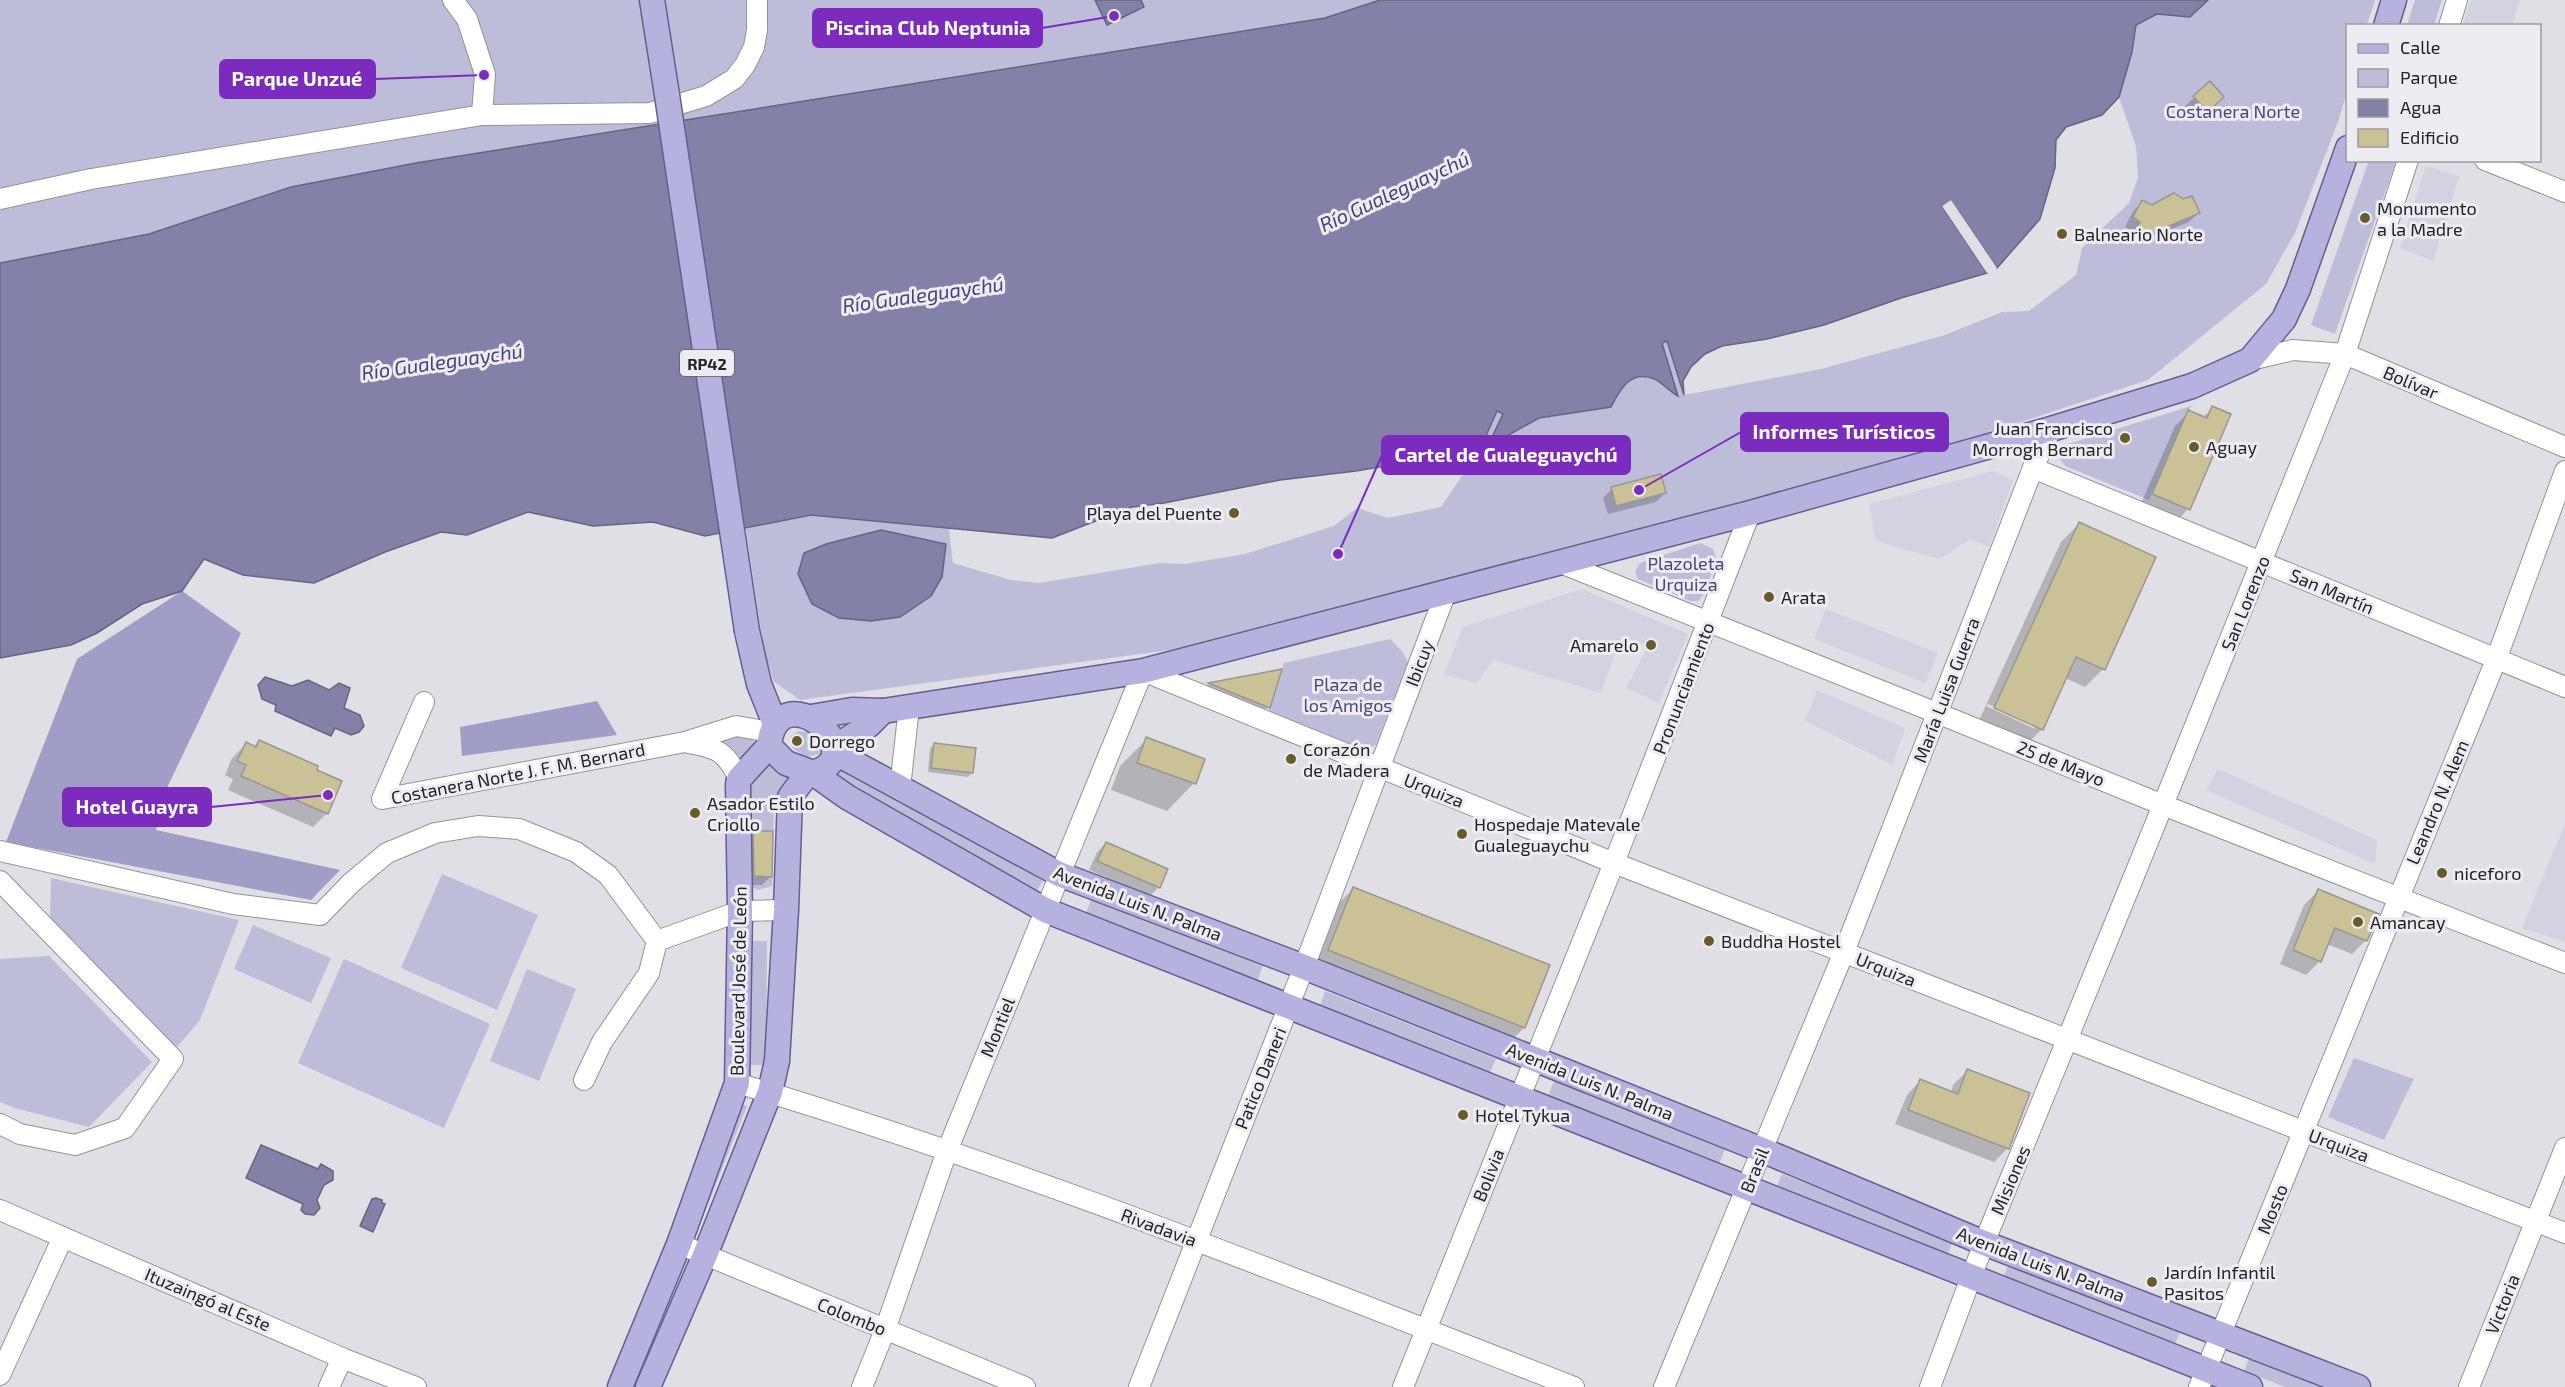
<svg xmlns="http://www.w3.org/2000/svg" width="2565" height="1387" font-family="'Exo 2',sans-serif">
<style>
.built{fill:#d2d2e0}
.green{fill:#bdbdd9}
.forest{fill:#a09ec6}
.water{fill:#8381a8;stroke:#666581;stroke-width:1.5}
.pier{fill:#dfdfe5}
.shadow{fill:#0003;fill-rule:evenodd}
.building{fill:#cac196;stroke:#989792;stroke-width:1.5}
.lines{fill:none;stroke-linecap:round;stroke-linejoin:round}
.minor-casing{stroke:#939398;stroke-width:22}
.major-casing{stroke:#635f90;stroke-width:27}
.minor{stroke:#fff;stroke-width:20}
.major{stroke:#b6b2df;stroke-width:24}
.major-bridge-casing{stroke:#635f90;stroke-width:27;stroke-linecap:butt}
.major-bridge{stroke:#b6b2df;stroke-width:24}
.poi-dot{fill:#675c29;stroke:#ececf2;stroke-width:2}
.labels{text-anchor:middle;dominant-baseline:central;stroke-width:6;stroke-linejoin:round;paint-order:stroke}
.shield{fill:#ececf2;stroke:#606063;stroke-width:1.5}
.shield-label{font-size:16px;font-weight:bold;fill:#242426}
.park-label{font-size:18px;fill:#4b467c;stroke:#ececf2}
.poi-label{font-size:18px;fill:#242426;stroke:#ececf2;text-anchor:start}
.street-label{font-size:18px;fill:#242426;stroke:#ececf2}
.water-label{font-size:20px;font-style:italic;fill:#484278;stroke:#ececf2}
.leader{fill:none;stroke:#7b2cbf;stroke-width:2}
.callout-dot{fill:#7b2cbf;stroke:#ececf2;stroke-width:2}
.callout{fill:#7b2cbf;stroke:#7b2cbf;stroke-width:2}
.callout-label{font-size:20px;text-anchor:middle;font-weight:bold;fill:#fff}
</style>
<rect width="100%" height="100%" fill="#dfdfe5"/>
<!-- built -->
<g class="built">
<polygon points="2471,0 2520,0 2512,25 2463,25"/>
<polygon points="2426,166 2459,176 2433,261 2400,248"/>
<polygon points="1993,471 2013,480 1989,547 1970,539 1939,559 1876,541 1869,504"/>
<polygon points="1582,589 1688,634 1659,703 1626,688 1648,646 1621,636 1601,693 1493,660 1476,683 1444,674 1463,627"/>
<polygon points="1826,609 1938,653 1925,683 1814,639"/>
<polygon points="1817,690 1905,728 1892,765 1805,721"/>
<polygon points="2218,769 2377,840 2375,864 2206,790"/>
<polygon points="2564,826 2565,827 2565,942 2522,928"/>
</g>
<!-- green -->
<g class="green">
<polygon points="0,0 1380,0 1325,18 416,163 291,187 149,234 0,263"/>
<path d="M2208,0H2375L2367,25L2348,26L2347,92L2338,122L2295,233L2266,284L2148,380L1928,453L1170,650L800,700L773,681L763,645L746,529L811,515L949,528L953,563L1011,580L1039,583L1160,563L1185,564L1245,554L1334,526L1357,508L1388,518L1441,507L1466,470L1467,452L1482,445L1497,410L1503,413L1491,441L1505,437L1539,418L1610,407C1614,400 1619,387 1625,382C1643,367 1662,385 1676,396L1662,343L1667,341L1684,395L1821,369L1942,336L2002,312L2029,311L2076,275L2082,248L2129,203L2138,178L2136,146L2119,97L2132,52L2136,25L2157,14L2190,17Z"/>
<polygon points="2415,0 2442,0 2434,25 2407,25"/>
<polygon points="2369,160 2396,161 2335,334 2311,325"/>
<polygon points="2191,406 2149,500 2065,466 2060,459 2060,451 2065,445"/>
<polygon points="1700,543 1713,549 1717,560 1703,595 1698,601 1690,601 1638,579 1635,571 1640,563"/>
<polygon points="1390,639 1401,650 1408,662 1376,745 1364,750 1268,712 1284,663"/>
<path d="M799,731C811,732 816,735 821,745L819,754L807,757C797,751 788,749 791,736Z"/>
<polygon points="751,734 756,746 737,763 729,748 718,740"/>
<polygon points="768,757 791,775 774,798 772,886 758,890 745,884 749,779"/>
<polygon points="844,764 1043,881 1035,894 836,778"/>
<polygon points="442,874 538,915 497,1010 401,968"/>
<polygon points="51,878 239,920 200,1020 176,1048 50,919"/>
<polygon points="1092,898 1263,966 1257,981 1086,913"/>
<polygon points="253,925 331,958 311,1003 234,969"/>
<polygon points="750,941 767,941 766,1065 749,1065"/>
<polygon points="49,956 152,1062 89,1127 14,1108 0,1102 0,959"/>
<polygon points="344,959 490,1024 444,1128 298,1063"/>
<polygon points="527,969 576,989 539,1081 490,1061"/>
<polygon points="1325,991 1496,1059 1490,1073 1320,1006"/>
<polygon points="2354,1058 2414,1079 2384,1140 2328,1117"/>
<polygon points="1554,1081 1725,1149 1719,1164 1548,1096"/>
<polygon points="740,1103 747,1106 695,1237 688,1234"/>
<polygon points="1782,1174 1953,1241 1947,1256 1776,1188"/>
<polygon points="2010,1261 2181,1329 2175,1344 2004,1276"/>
<polygon points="2250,1356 2328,1387 2285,1387 2244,1371"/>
</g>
<!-- forest -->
<g class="forest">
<polygon points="182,591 241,633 164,794 156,830 340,870 311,900 6,842 77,659"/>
<polygon points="597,701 617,735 462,756 460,727"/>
</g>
<!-- water -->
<g class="water">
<polygon points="1095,0 1141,0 1144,7 1107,25"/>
<path d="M1380,0H2208L2190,17L2157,14L2136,25L2132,52L2119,97L2102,115L2066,127L2056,140L2055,168L2040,219L1997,268L1951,201L1942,206L1987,273L1901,298L1824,325L1767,339L1722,346L1705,354L1691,367L1683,381L1684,395L1667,341L1662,343L1678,396C1670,392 1663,383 1654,379C1630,369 1620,390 1611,407L1539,418L1505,437L1490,441L1503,414L1497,411L1482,445L1467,452L1356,471L1280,480L1164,503L1132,507L1052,538L811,515L705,536L653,522L593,526L528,512L467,535L441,532L385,552L314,583L243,575L204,559L182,591L142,604L97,633L71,645L0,658V263L149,234L291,187L416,163L1325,18Z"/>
<polygon points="881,530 946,544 942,577 931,596 900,617 871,621 839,618 812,604 798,574 804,553 826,544"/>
<polygon points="265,677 292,686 308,680 329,690 339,683 350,688 344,708 360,715 364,726 359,732 351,735 335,728 331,736 275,711 276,705 262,699 258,685"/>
<polygon points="261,1145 318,1169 321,1164 333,1171 333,1180 324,1185 317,1200 320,1208 314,1215 305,1214 301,1210 303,1204 246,1178"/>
<polygon points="376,1198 382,1200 382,1203 385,1204 373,1232 360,1226 372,1199"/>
</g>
<!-- pier -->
<polygon class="pier" points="1951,200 1997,268 1994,269 1950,204 1946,207 1990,272 1987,273 1942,206"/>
<!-- shadow -->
<g class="shadow">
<polygon points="2210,83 2213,106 2198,120 2185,106"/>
<polygon points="2142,202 2152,207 2198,213 2189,222 2140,242 2130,237 2132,231 2125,227 2133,211"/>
<polygon points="2213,408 2188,509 2175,523 2139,508 2175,426 2189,412 2202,418"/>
<polygon points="1612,489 1665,493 1656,502 1608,514 1603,498"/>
<path d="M2079,524L2103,669L2085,687L2065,678L2041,730L2023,748L1976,727L2061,542ZM1988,704L2035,725V729L1986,706Z"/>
<polygon points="1280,671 1268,707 1259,716 1201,692 1209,684"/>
<polygon points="1147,739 1203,760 1194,783 1167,811 1111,790 1120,766"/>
<polygon points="259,741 315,771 327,813 313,827 228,790 233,779 225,775 232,758 246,744 253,747"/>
<polygon points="934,744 972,773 968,777 928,772 930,748"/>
<polygon points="754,832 771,876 762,885 745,885 745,841"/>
<polygon points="1106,843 1159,887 1150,896 1089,870 1097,852"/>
<polygon points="1354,888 1548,966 1524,1028 1496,1055 1302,978 1326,916"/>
<polygon points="2318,891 2366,940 2352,954 2327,944 2320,961 2306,975 2280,964 2304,905"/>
<polygon points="1967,1071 2008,1148 1994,1162 1895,1124 1907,1095 1920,1081 1951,1093 1953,1085"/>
</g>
<!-- building -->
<g class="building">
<polygon points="2210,81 2224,97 2208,112 2193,96"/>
<polygon points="2174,193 2183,199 2192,196 2200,213 2150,234 2137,227 2140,222 2133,217 2142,200 2152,205"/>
<polygon points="2212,406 2231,414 2190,510 2152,494 2188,410 2207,418"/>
<polygon points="1661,474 1666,493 1616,506 1611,487"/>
<polygon points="2079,522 2156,557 2105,670 2076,657 2043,730 1994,708"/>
<polygon points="1282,669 1270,708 1208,683"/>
<polygon points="1146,737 1205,759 1196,784 1137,763"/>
<polygon points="259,740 318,766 317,770 342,781 328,814 241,776 246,765 237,761 246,742 256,747"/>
<polygon points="934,743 976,748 973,773 931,768"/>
<polygon points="753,831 773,831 772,877 754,876"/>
<polygon points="1106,842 1168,869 1160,888 1097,861"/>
<polygon points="1353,887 1550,965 1525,1028 1328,950"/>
<polygon points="2318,889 2379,914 2367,941 2335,928 2321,962 2293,950"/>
<polygon points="1967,1069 2030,1093 2009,1149 1908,1110 1920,1079 1958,1094"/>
</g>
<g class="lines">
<defs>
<g id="minor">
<polyline points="453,0 467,19 485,74 482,115"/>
<polyline points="2449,26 2457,0"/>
<polyline points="2485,160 2565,192"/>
<polyline points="0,199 91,179 482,115 650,113 706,96 734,79 745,65 754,47 757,30 757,0"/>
<polyline points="2250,360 2293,350 2345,354 2565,447"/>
<polyline points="2033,468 2565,687"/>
<polyline points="1558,562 1937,713 2163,805 2565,963"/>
<polyline points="424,702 382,799 685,742 736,726 770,732"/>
<path d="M688,743C717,748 726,751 739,779"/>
<polyline points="900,788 909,707"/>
<polyline points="0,851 233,904 320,915 351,883 387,853 435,833 478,826 519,829 576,852 608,875 657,941 649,973 602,1042 584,1080"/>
<polyline points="0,881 173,1059 125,1128 75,1145 20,1134 0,1124"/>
<polyline points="657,941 740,911 786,910"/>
<path d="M737,1083C1022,1168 1298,1280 1574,1387"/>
<polyline points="0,1210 342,1358 416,1387"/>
<polyline points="679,1244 1025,1387"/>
<polyline points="0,1375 63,1237"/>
<polyline points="329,1387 342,1358"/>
<polyline points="862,1387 885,1330 947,1151 1143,671 1614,863 2565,1233"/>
<polyline points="1139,1387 1304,967 1446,592"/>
<polyline points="1403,1387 1614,863 1750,513"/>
<polyline points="1664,1387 1844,952 2033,468 2051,429"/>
<polyline points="1930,1387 1984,1243 2163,805 2345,354 2408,160"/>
<polyline points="2199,1387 2496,660 2565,471"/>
<polyline points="2469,1387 2565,1148"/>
</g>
<g id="major">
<polyline points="652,0 667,95"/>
<polyline points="2386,26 2394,0"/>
<polyline points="747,631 759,684 775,724"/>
<polyline points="811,717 852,710 883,711 1143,671 1750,513 2051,429 2192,386 2250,360 2284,319 2298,289 2348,148"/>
<polyline points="834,748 869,725 883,711"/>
<polyline points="834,752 1059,874 1304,967 1762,1150 1984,1243 2358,1387"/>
<path d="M813,773C878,754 777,669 769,746L786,763L813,773L847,797L1045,910L2250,1387"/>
<polyline points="620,1387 679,1244 737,1083 740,911 738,785 739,779 769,746"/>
<polyline points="648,1387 705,1255 770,1092 777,1061 786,910 790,797 808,773"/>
</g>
</defs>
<!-- minor casing -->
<use href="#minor" class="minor-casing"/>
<!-- major casing -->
<use href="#major" class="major-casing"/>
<!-- minor -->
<use href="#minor" class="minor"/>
<!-- major -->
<use href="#major" class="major"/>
<defs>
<polyline id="major-bridge" points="667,95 747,631"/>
</defs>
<!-- major-bridge casing -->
<use href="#major-bridge" class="major-bridge-casing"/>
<!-- major-bridge -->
<use href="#major-bridge" class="major-bridge"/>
</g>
<!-- markers -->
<g class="poi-dot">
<circle cx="2365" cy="218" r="6"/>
<circle cx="2062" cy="234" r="6"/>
<circle cx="2125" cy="438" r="6"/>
<circle cx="2194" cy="447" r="6"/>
<circle cx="1234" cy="513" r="6"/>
<circle cx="1769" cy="597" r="6"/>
<circle cx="1651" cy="645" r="6"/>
<circle cx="797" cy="741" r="6"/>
<circle cx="1291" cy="759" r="6"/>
<circle cx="695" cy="813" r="6"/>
<circle cx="1462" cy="834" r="6"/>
<circle cx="2442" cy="873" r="6"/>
<circle cx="2358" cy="922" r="6"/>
<circle cx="1709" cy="941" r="6"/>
<circle cx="1463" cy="1115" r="6"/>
<circle cx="2152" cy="1282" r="6"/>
</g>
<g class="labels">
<!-- shield labels -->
<rect class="shield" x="680" y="350" width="54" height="26" rx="4.5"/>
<g class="shield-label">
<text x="707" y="363">RP42</text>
</g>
<!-- park labels -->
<g class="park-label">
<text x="2233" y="111">Costanera Norte</text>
<text x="1686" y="563">Plazoleta<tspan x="1686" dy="21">Urquiza</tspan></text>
<text x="1348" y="684">Plaza de<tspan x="1348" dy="21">los Amigos</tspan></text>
</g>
<!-- poi labels -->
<g class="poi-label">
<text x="2377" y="208">Monumento<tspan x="2377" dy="21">a la Madre</tspan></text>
<text x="2074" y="234">Balneario Norte</text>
<text x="2113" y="428" text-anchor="end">Juan Francisco<tspan x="2113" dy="21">Morrogh Bernard</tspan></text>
<text x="2206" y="447">Aguay</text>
<text x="1222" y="513" text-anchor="end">Playa del Puente</text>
<text x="1781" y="597">Arata</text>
<text x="1639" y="645" text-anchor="end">Amarelo</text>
<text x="809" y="741">Dorrego</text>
<text x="1303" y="749">Corazón<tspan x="1303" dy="21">de Madera</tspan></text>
<text x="707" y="803">Asador Estilo<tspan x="707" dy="21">Criollo</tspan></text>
<text x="1474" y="824">Hospedaje Matevale<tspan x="1474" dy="21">Gualeguaychu</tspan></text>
<text x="2454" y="873">niceforo</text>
<text x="2370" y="922">Amancay</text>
<text x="1721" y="941">Buddha Hostel</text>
<text x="1475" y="1115">Hotel Tykua</text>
<text x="2164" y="1272">Jardín Infantil<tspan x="2164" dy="21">Pasitos</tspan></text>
</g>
<!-- street labels -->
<g class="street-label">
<text transform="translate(2411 382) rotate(23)">Bolívar</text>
<text transform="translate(2332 591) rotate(23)">San Martín</text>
<text transform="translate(2245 603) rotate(-68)">San Lorenzo</text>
<text transform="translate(1419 663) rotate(-69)">Ibicuy</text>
<text transform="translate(1683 688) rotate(-69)">Pronunciamiento</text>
<text transform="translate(1946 690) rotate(-69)">María Luisa Guerra</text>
<text transform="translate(2061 763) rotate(22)">25 de Mayo</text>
<text transform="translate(518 773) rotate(-11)">Costanera Norte J. F. M. Bernard</text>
<text transform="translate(1434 790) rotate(22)">Urquiza</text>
<text transform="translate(2437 802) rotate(-67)">Leandro N. Alem</text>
<text transform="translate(1138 903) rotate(21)">Avenida Luis N. Palma</text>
<text transform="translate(1886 969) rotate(22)">Urquiza</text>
<text transform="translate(738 981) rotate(-89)">Boulevard José de León</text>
<text transform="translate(997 1027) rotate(-68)">Montiel</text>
<text transform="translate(1260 1078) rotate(-68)">Patico Daneri</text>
<text transform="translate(1590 1081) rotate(22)">Avenida Luis N. Palma</text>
<text transform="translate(2339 1145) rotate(21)">Urquiza</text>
<text transform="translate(1754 1170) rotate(-68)">Brasil</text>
<text transform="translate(1488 1175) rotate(-68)">Bolivia</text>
<text transform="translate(2010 1180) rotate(-67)">Misiones</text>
<text transform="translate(2272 1209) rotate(-68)">Mosto</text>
<text transform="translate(1159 1227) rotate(20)">Rivadavia</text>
<text transform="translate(2041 1264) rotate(21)">Avenida Luis N. Palma</text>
<text transform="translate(208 1299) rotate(23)">Ituzaingó al Este</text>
<text transform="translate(2502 1304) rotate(-68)">Victoria</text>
<text transform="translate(852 1316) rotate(22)">Colombo</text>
</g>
<!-- water labels -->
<g class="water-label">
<text transform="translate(1394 191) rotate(-25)">Río Gualeguaychú</text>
<text transform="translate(923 294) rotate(-8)">Río Gualeguaychú</text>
<text transform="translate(442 361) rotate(-8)">Río Gualeguaychú</text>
</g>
</g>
<!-- callouts -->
<path class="leader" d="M1114 16L1042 28M484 75L375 79M1639 490L1741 432M1338 554L1382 455M328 795L211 807"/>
<g class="callout-dot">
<circle cx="1114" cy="16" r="6"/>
<circle cx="484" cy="75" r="6"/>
<circle cx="1639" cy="490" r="6"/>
<circle cx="1338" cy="554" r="6"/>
<circle cx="328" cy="795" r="6"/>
</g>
<g class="callout">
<rect x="813" y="9" width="229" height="38" rx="6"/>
<rect x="220" y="60" width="155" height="38" rx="6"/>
<rect x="1741" y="413" width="207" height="38" rx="6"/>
<rect x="1382" y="436" width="248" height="38" rx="6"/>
<rect x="63" y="788" width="148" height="38" rx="6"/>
</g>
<g class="callout-label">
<text x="928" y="35">Piscina Club Neptunia</text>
<text x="297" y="86">Parque Unzué</text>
<text x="1844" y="439">Informes Turísticos</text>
<text x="1506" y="462">Cartel de Gualeguaychú</text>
<text x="137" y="814">Hotel Guayra</text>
</g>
<!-- legend -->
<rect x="2346" y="24" width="195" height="138" fill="#ececf2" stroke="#9c9ca0" stroke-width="1.5"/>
<rect x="2358" y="44" width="30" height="9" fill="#b6b2df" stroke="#9c9ca0" stroke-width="1.5"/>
<text x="2400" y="54" font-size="18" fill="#242426">Calle</text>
<rect x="2358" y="69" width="30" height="18" fill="#bdbdd9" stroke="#9c9ca0" stroke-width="1.5"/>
<text x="2400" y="84" font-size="18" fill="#242426">Parque</text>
<rect x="2358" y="99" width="30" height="18" fill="#8381a8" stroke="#9c9ca0" stroke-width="1.5"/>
<text x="2400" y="114" font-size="18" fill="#242426">Agua</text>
<rect x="2358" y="129" width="30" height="18" fill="#cac196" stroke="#9c9ca0" stroke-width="1.5"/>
<text x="2400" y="144" font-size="18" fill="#242426">Edificio</text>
</svg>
